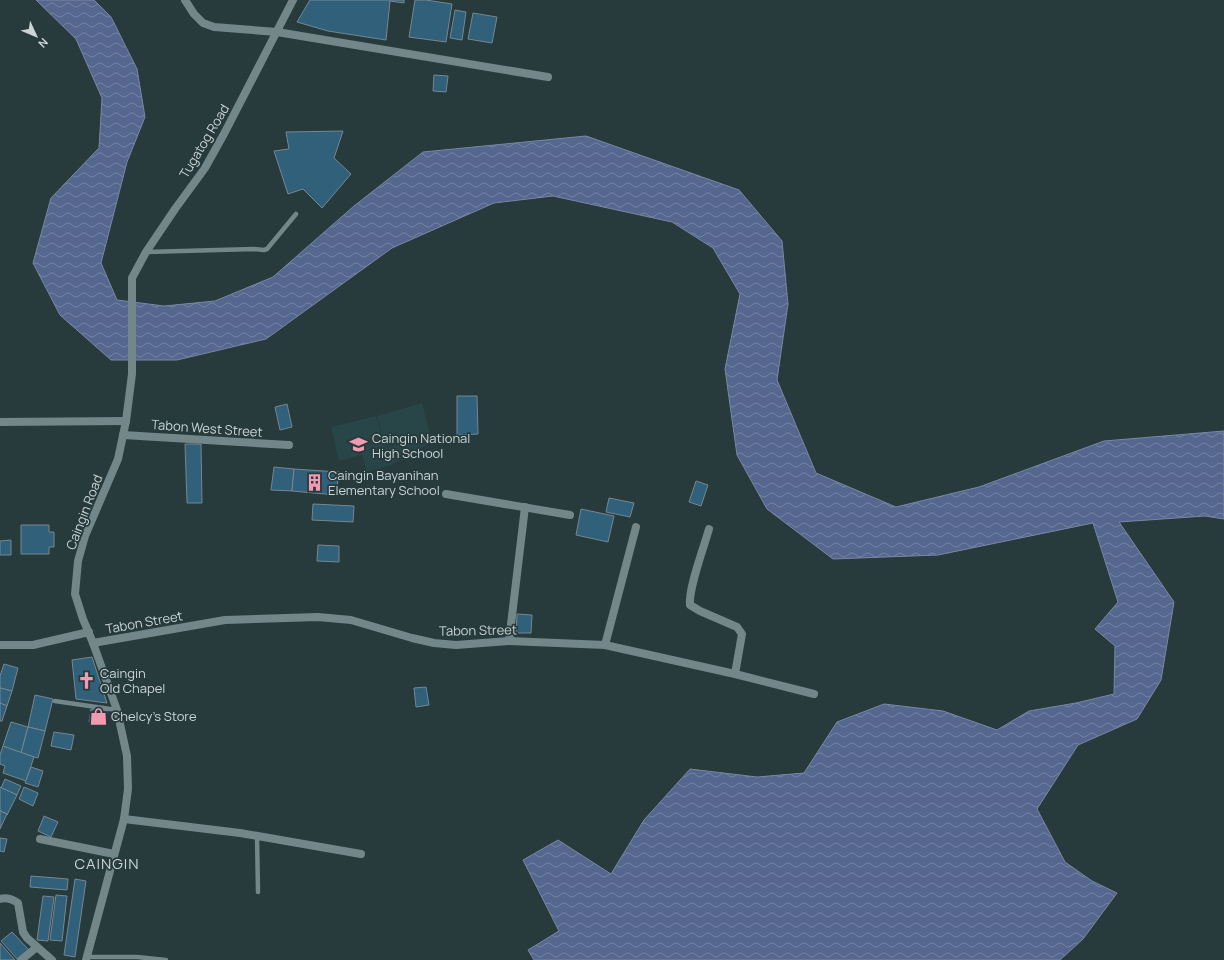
<svg xmlns="http://www.w3.org/2000/svg" width="1224" height="960" font-family="Manrope,sans-serif">
<style>
.built{fill:#284547}
.water{fill:url(#water-waves);stroke:#7888a4}
.building{fill:#30607a;stroke:#768791}
.lines{fill:none;stroke-linecap:round;stroke-linejoin:round}
.service{stroke:#728789;stroke-width:4.5}
.minor{stroke:#728789;stroke-width:8}
.tertiary{stroke:#728789;stroke-width:8}
.labels{text-anchor:middle;dominant-baseline:central;stroke-width:3.5;stroke-linejoin:round;paint-order:stroke}
.street-label{font-size:13px;fill:#cad5d6;stroke:#273a3c}
.poi-label{font-size:13px;fill:#cad5d6;stroke:#273a3c;text-anchor:start}
.quarter-label{font-size:15px;letter-spacing:1px;fill:#cad5d6;stroke:#273a3c}
</style>
<defs>
<pattern id="water-waves" width="16" height="10" patternUnits="userSpaceOnUse"><rect width="16" height="10" fill="#55678f"/><path d="M0 5q4-4 8 0t8 0" fill="none" stroke="#7483a3"/></pattern>
</defs>
<rect width="100%" height="100%" fill="#273a3c"/>
<!-- built -->
<g class="built">
<polygon points="422,403 430,434 385,447 377,416"/>
<polygon points="376,416 385,448 430,435 431,443 391,465 367,472 362,455 339,461 331,427"/>
</g>
<!-- water -->
<polygon class="water" points="36,0 94,0 111,17 137,69 145,117 127,162 101,263 117,300 164,306 215,301 273,277 354,206 423,152 586,136 739,190 782,241 788,304 777,380 816,473 896,507 979,487 1104,441 1224,431 1224,519 1205,516 1119,522 1174,602 1161,680 1137,719 1078,745 1037,809 1065,862 1092,881 1117,893 1083,939 1060,960 534,960 528,950 559,931 523,860 558,840 611,874 644,820 690,769 757,777 804,773 837,722 884,704 943,711 997,730 1029,711 1076,703 1114,694 1115,646 1095,629 1118,602 1093,523 938,555 833,559 767,509 737,455 725,369 740,294 713,248 672,222 553,196 494,203 392,248 266,339 177,360 111,360 60,315 33,263 51,198 99,148 102,98 76,39"/>
<!-- building -->
<g class="building">
<polygon points="310,0 404,0 404,3 390,1 386,40 328,31 297,22"/>
<polygon points="415,0 426,0 452,4 446,42 409,37"/>
<polygon points="455,10 466,12 462,40 450,38"/>
<polygon points="473,13 497,17 492,43 468,39"/>
<polygon points="434,75 448,76 446,92 433,91"/>
<polygon points="343,131 334,158 351,174 322,208 303,189 288,194 274,151 289,149 286,132"/>
<polygon points="457,396 477,396 478,434 457,435"/>
<polygon points="287,404 292,427 280,430 275,407"/>
<polygon points="185,444 201,444 202,503 187,503"/>
<polygon points="274,467 294,469 292,491 271,490"/>
<polygon points="294,469 339,472 336,495 292,491"/>
<polygon points="696,481 708,485 701,506 689,502"/>
<polygon points="609,498 634,503 630,517 606,512"/>
<polygon points="313,504 354,506 353,522 312,520"/>
<polygon points="581,509 614,516 608,542 576,535"/>
<polygon points="21,525 49,525 49,532 54,532 54,547 49,547 49,554 21,554"/>
<polygon points="11,540 11,555 0,555 0,541"/>
<polygon points="318,545 339,546 339,562 317,561"/>
<polygon points="517,614 532,615 531,633 516,633"/>
<polygon points="92,657 107,703 76,699 72,660"/>
<polygon points="4,664 18,668 12,691 0,688 0,676"/>
<polygon points="426,687 429,705 416,707 414,688"/>
<polygon points="0,688 12,691 7,706 0,703"/>
<polygon points="35,695 53,699 45,731 28,727"/>
<polygon points="0,703 7,706 2,721 0,721"/>
<polygon points="91,709 107,711 105,724 89,722"/>
<polygon points="11,722 28,727 21,753 3,746"/>
<polygon points="28,727 45,731 38,758 21,753"/>
<polygon points="54,732 74,735 71,750 51,746"/>
<polygon points="3,746 34,757 26,781 3,773 5,766 0,764 0,755"/>
<polygon points="31,767 43,771 38,787 25,783"/>
<polygon points="5,779 21,786 17,795 1,788"/>
<polygon points="0,787 17,795 7,815 7,814 0,811"/>
<polygon points="24,787 38,793 33,806 19,799"/>
<polygon points="0,811 7,814 0,829"/>
<polygon points="44,816 58,822 51,837 38,831"/>
<polygon points="0,838 7,839 4,852 0,851"/>
<polygon points="31,876 68,879 67,890 30,887"/>
<polygon points="75,879 86,881 75,957 64,955"/>
<polygon points="56,895 67,896 62,941 50,940"/>
<polygon points="43,896 54,897 48,941 37,940"/>
<polygon points="12,932 29,950 18,960 1,941"/>
<polygon points="0,943 15,960 0,960"/>
</g>
<g class="lines">
<!-- service -->
<g class="service">
<polyline points="146,252 254,249 264,250 267,249 296,214"/>
<polyline points="55,701 117,710"/>
<polyline points="257,836 258,892"/>
<polyline points="87,957 137,957 166,960"/>
</g>
<!-- minor -->
<g class="minor">
<polyline points="185,0 194,14 203,23 214,27 277,32 548,77"/>
<polyline points="0,422 126,421"/>
<polyline points="123,435 289,445"/>
<polyline points="446,494 570,515"/>
<path d="M709,529C704,547 688,589 690,605L700,611L737,627L742,634L735,674"/>
<polyline points="509,641 525,507"/>
<polyline points="93,643 225,620 318,617 351,620 412,638 434,643 456,645 509,641 605,645 735,674 814,694"/>
<polyline points="0,645 33,645 89,632"/>
<polyline points="605,645 636,527"/>
<polyline points="124,819 240,833 361,854"/>
<polyline points="40,839 114,854"/>
<path d="M0,899C7,897 12,899 18,903L23,932L27,938L52,960"/>
<polyline points="21,960 37,947"/>
</g>
<!-- tertiary -->
<polyline class="tertiary" points="86,960 124,819 128,789 127,756 117,710 93,643 83,619 75,594 78,561 85,536 118,459 126,421 132,374 132,278 146,252 175,209 205,168 225,132 293,0"/>
</g>
<!-- icons -->
<defs>
<symbol id="school-bare" viewBox="-9 -9 18 18"><path d="M0-5L7-2L0 1L-7-2ZM-4 1L0 2.5L4 1V4Q0 6-4 4Z" fill="#f19ab2" stroke="#273a3c" stroke-width="2.5" paint-order="stroke"/></symbol>
<symbol id="building-bare" viewBox="-9 -9 18 18"><path d="M-4-6H4V6H1V3H-1V6H-4ZM-2.5-4.3h1.7v1.8h-1.7ZM.8-4.3h1.7v1.8H.8ZM-2.5-1h1.7V.8h-1.7ZM.8-1h1.7V.8H.8Z" fill="#f19ab2" stroke="#273a3c" stroke-width="2.5" paint-order="stroke"/></symbol>
<symbol id="church-bare" viewBox="-9 -9 18 18"><path d="M-1.2-6h2.4v3.5h3.3v2.4h-3.3V6h-2.4V-.1h-3.3v-2.4h3.3Z" fill="#f19ab2" stroke="#273a3c" stroke-width="2.5" paint-order="stroke"/></symbol>
<symbol id="shop-bare" viewBox="-9 -9 18 18"><path d="M-5-2.5h2.3a2.7 3.5 0 0 1 5.4 0H5L5.5 6h-11ZM-1.5-2.5h3a1.5 2.3 0 0 0-3 0Z" fill="#f19ab2" stroke="#273a3c" stroke-width="2.5" paint-order="stroke"/></symbol>
</defs>
<g fill-rule="evenodd">
<use href="#school-bare" x="346" y="432" width="25" height="25"/>
<use href="#building-bare" x="302" y="470" width="25" height="25"/>
<use href="#church-bare" x="74" y="668" width="25" height="25"/>
<use href="#shop-bare" x="86" y="704" width="25" height="25"/>
</g>
<g class="labels">
<!-- street labels -->
<g class="street-label">
<text transform="translate(204 141) rotate(-59)">Tugatog Road</text>
<text transform="translate(207 428) rotate(4)">Tabon West Street</text>
<text transform="translate(84 512) rotate(-69)">Caingin Road</text>
<text transform="translate(144 622) rotate(-10)">Tabon Street</text>
<text transform="translate(478 630) rotate(-1)">Tabon Street</text>
</g>
<!-- poi labels -->
<g class="poi-label">
<text x="372" y="438">Caingin National<tspan x="372" dy="15">High School</tspan></text>
<text x="328" y="475">Caingin Bayanihan<tspan x="328" dy="15">Elementary School</tspan></text>
<text x="100" y="673">Caingin<tspan x="100" dy="15">Old Chapel</tspan></text>
<text x="111" y="716">Chelcy's Store</text>
</g>
<!-- quarter labels -->
<g class="quarter-label">
<text x="107" y="863">CAINGIN</text>
</g>
</g>
<!-- north arrow -->
<g transform="translate(36 36) rotate(134)" stroke="#273a3c" stroke-width="3" paint-order="stroke">
<path d="M0-3L7 15L0 10L-7 15Z" fill="#cad5d6"/>
<text y="-6" font-size="11" font-weight="bold" text-anchor="middle" fill="#cad5d6">N</text>
</g>
</svg>
